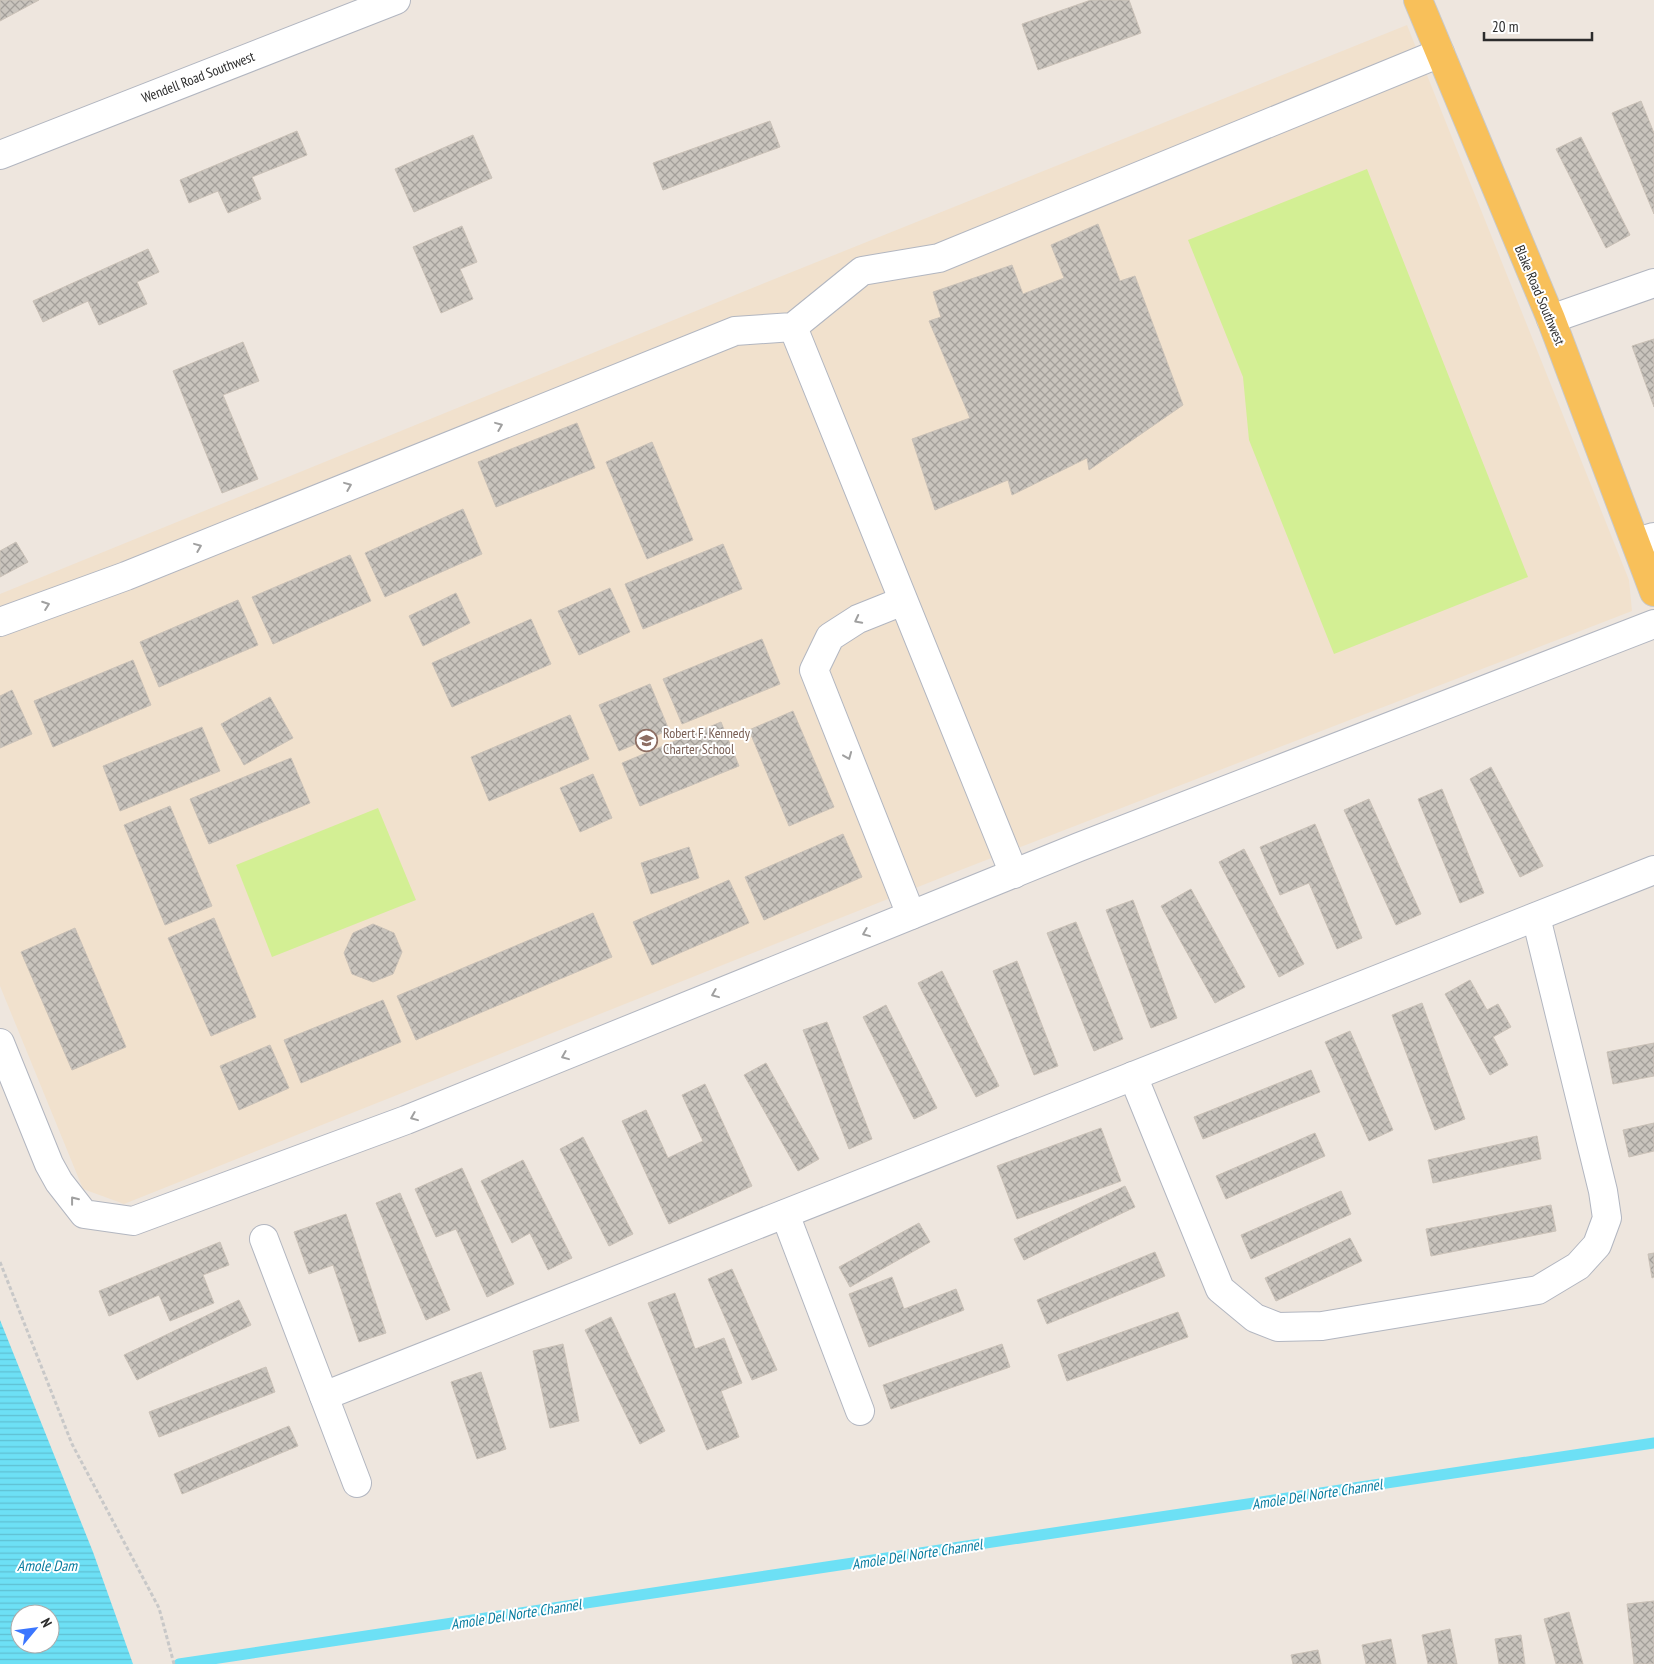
<svg xmlns="http://www.w3.org/2000/svg" width="1654" height="1664" font-family="'PT Sans Narrow',sans-serif">
<style>
.education{fill:#f1e1cd}
.pitch{fill:#d3ef94}
.water{fill:url(#water-rules);fill-rule:evenodd}
.lines{fill:none;stroke-linecap:round;stroke-linejoin:round}
.stream{stroke:#6de0f5;stroke-width:11}
.building{fill:url(#building-cross-hatch);stroke:#cac1b7}
.minor-casing{stroke:#b2b6c0;stroke-width:30}
.major-casing{stroke:#c8c8c8;stroke-width:30}
.path{stroke:#c8c8c8;stroke-width:3;stroke-dasharray:4 2.5;stroke-linecap:butt}
.minor{stroke:#fff;stroke-width:28}
.major{stroke:#f8c05a;stroke-width:28}
.oneway{stroke:#a0a0a0}
.labels{text-anchor:middle;dominant-baseline:central;stroke-width:4;stroke-linejoin:round;paint-order:stroke}
.street-label{font-size:14px;fill:#2c2c2c;stroke:#fff}
.education-label{font-size:14px;fill:#785e54;stroke:#fff;text-anchor:start}
.water-label{font-size:15px;font-style:italic;fill:#087c9f;stroke:#fff}
</style>
<defs>
<pattern id="water-rules" width="6" height="5" patternUnits="userSpaceOnUse" patternTransform="scale(1.25)"><rect width="6" height="5" fill="#6de0f5"/><path d="M0 2.5h6" fill="none" stroke="#5fc0d2"/></pattern>
<pattern id="building-cross-hatch" width="8" height="8" patternUnits="userSpaceOnUse" patternTransform="scale(1.25)"><rect width="8" height="8" fill="#c9c4bd"/><path d="M0 0l8 8M0 8l8-8" fill="none" stroke="#a39f9a"/></pattern>
</defs>
<rect width="100%" height="100%" fill="#eee6de"/>
<!-- education -->
<polygon class="education" points="1407,25 1629,580 1632,611 958,871 124,1204 83,1189 0,986 0,594 772,280"/>
<!-- pitch -->
<g class="pitch">
<polygon points="1367,169 1528,577 1334,654 1249,440 1243,377 1188,240"/>
<polygon points="378,808 416,900 272,957 236,865"/>
</g>
<!-- water -->
<path class="water" d="M0,1320L93,1552L133,1664H0ZM20,1614H50V1644H20Z"/>
<g class="lines">
<!-- stream -->
<polyline class="stream" points="179,1664 1654,1443"/>
</g>
<!-- building -->
<g class="building">
<polygon points="0,0 39,0 0,21"/>
<polygon points="1091,0 1129,0 1141,33 1038,70 1022,24"/>
<polygon points="1641,101 1654,133 1654,214 1612,113"/>
<polygon points="770,121 780,147 663,190 653,163"/>
<polygon points="297,131 307,155 252,177 261,199 228,213 218,191 189,203 180,180"/>
<polygon points="473,135 492,178 414,212 395,169"/>
<polygon points="1581,137 1630,235 1606,248 1556,149"/>
<polygon points="1098,224 1120,281 1135,276 1183,405 1089,470 1087,458 1012,495 1008,480 935,510 912,439 970,418 929,321 941,317 933,292 1012,265 1023,294 1064,278 1051,245"/>
<polygon points="462,226 477,262 460,269 473,299 441,313 413,247"/>
<polygon points="148,249 159,272 137,282 147,304 99,325 88,301 43,322 33,301"/>
<polygon points="1654,339 1654,407 1632,346"/>
<polygon points="243,342 259,381 223,395 258,479 222,493 173,371"/>
<polygon points="577,423 595,468 496,507 478,462"/>
<polygon points="652,442 693,540 647,559 606,462"/>
<polygon points="463,509 482,554 385,597 365,553"/>
<polygon points="16,542 28,562 0,577 0,551"/>
<polygon points="723,544 742,589 643,629 625,584"/>
<polygon points="350,555 371,601 273,644 252,597"/>
<polygon points="610,588 630,632 579,655 558,611"/>
<polygon points="456,593 470,623 423,646 409,616"/>
<polygon points="238,600 258,645 159,687 140,642"/>
<polygon points="531,619 551,664 452,707 432,663"/>
<polygon points="762,639 780,684 682,724 663,679"/>
<polygon points="133,660 151,705 53,747 34,701"/>
<polygon points="650,684 669,730 619,751 599,705"/>
<polygon points="12,690 32,734 0,748 0,696"/>
<polygon points="270,697 293,738 244,765 221,724"/>
<polygon points="793,711 834,807 789,826 749,730"/>
<polygon points="570,715 589,759 489,801 471,757"/>
<polygon points="721,722 739,766 640,806 622,763"/>
<polygon points="202,727 220,771 120,811 103,766"/>
<polygon points="291,758 310,803 209,844 190,799"/>
<polygon points="1491,767 1543,866 1520,877 1470,779"/>
<polygon points="593,774 612,818 580,832 560,788"/>
<polygon points="1442,789 1484,893 1460,903 1418,799"/>
<polygon points="1369,799 1421,914 1396,925 1344,810"/>
<polygon points="170,806 212,906 165,925 124,825"/>
<polygon points="1315,824 1362,938 1337,949 1309,883 1280,895 1260,847"/>
<polygon points="843,834 862,877 764,920 745,877"/>
<polygon points="689,847 699,878 651,894 641,863"/>
<polygon points="1244,849 1304,964 1279,977 1219,862"/>
<polygon points="729,880 749,923 652,965 633,922"/>
<polygon points="1191,889 1245,987 1215,1003 1161,906"/>
<polygon points="1133,900 1177,1018 1151,1028 1106,910"/>
<polygon points="593,913 612,957 416,1040 397,996"/>
<polygon points="214,918 256,1017 211,1036 168,938"/>
<polygon points="1076,922 1123,1039 1094,1051 1047,933"/>
<polygon points="373,924 394,933 402,952 393,974 373,982 352,974 344,953 353,933"/>
<polygon points="75,928 126,1047 72,1070 21,952"/>
<polygon points="1017,961 1058,1066 1034,1075 993,971"/>
<polygon points="942,971 999,1086 976,1097 918,983"/>
<polygon points="1470,980 1487,1010 1498,1004 1511,1027 1493,1037 1508,1065 1490,1075 1445,994"/>
<polygon points="383,1000 401,1042 301,1083 284,1040"/>
<polygon points="1422,1003 1465,1119 1435,1130 1392,1015"/>
<polygon points="886,1005 937,1108 914,1119 863,1017"/>
<polygon points="827,1022 872,1139 849,1149 803,1030"/>
<polygon points="1350,1031 1393,1130 1369,1141 1325,1042"/>
<polygon points="1654,1043 1654,1076 1613,1084 1607,1052"/>
<polygon points="270,1045 289,1088 239,1110 220,1066"/>
<polygon points="766,1063 819,1159 798,1171 744,1075"/>
<polygon points="1311,1070 1320,1092 1203,1139 1194,1117"/>
<polygon points="705,1084 752,1186 669,1224 622,1121 646,1110 668,1158 703,1141 682,1095"/>
<polygon points="1654,1123 1654,1151 1629,1157 1623,1130"/>
<polygon points="1101,1128 1121,1181 1017,1219 997,1166"/>
<polygon points="1315,1133 1325,1156 1226,1199 1216,1176"/>
<polygon points="1537,1136 1541,1159 1433,1183 1428,1160"/>
<polygon points="583,1137 633,1234 609,1246 560,1149"/>
<polygon points="523,1160 572,1258 548,1270 530,1233 512,1243 481,1181"/>
<polygon points="462,1168 514,1284 487,1297 456,1229 436,1237 415,1189"/>
<polygon points="1125,1186 1135,1207 1024,1260 1014,1239"/>
<polygon points="1341,1191 1351,1214 1251,1259 1241,1235"/>
<polygon points="400,1193 450,1310 426,1320 376,1203"/>
<polygon points="1551,1205 1556,1231 1431,1256 1426,1229"/>
<polygon points="346,1214 386,1333 359,1342 333,1265 309,1274 294,1232"/>
<polygon points="919,1223 930,1242 850,1287 839,1267"/>
<polygon points="1350,1238 1362,1261 1276,1301 1265,1278"/>
<polygon points="220,1242 229,1265 203,1275 214,1303 170,1321 159,1295 109,1316 99,1291"/>
<polygon points="1155,1252 1165,1276 1047,1324 1037,1300"/>
<polygon points="1654,1253 1654,1277 1652,1278 1648,1254"/>
<polygon points="732,1269 777,1370 752,1380 708,1279"/>
<polygon points="892,1277 904,1309 956,1289 964,1310 869,1347 849,1294"/>
<polygon points="675,1293 695,1349 724,1338 742,1383 721,1391 739,1437 707,1450 648,1303"/>
<polygon points="239,1300 251,1325 137,1380 124,1355"/>
<polygon points="1178,1312 1188,1337 1067,1381 1058,1355"/>
<polygon points="611,1317 665,1431 640,1444 585,1330"/>
<polygon points="563,1344 579,1421 550,1428 533,1351"/>
<polygon points="1002,1344 1010,1367 891,1409 883,1385"/>
<polygon points="266,1367 275,1392 159,1437 149,1412"/>
<polygon points="481,1372 506,1449 477,1459 451,1382"/>
<polygon points="289,1426 298,1446 182,1494 174,1474"/>
<polygon points="1654,1601 1654,1664 1634,1664 1627,1604"/>
<polygon points="1569,1612 1583,1664 1556,1664 1544,1619"/>
<polygon points="1450,1629 1457,1664 1428,1664 1422,1635"/>
<polygon points="1521,1635 1525,1664 1499,1664 1495,1639"/>
<polygon points="1391,1639 1396,1664 1366,1664 1362,1645"/>
<polygon points="1318,1650 1321,1664 1293,1664 1291,1655"/>
</g>
<g class="lines">
<defs>
<g id="minor">
<polyline points="0,155 396,0"/>
<polyline points="1551,319 1654,283"/>
<polyline points="793,327 1014,874"/>
<polyline points="1637,542 1654,537"/>
<polyline points="903,601 858,619 830,637 814,670 911,915"/>
<polyline points="0,622 126,576 735,331 793,327 862,271 939,258 1440,53"/>
<polyline points="0,1043 49,1164 59,1182 84,1214 133,1221 406,1120 1079,847 1654,624"/>
<polyline points="1133,1076 1220,1289 1255,1318 1278,1327 1322,1326 1538,1290 1578,1266 1597,1245 1607,1218 1603,1191 1536,917"/>
<polyline points="785,1214 860,1411"/>
<polyline points="264,1239 357,1483"/>
<polyline points="324,1396 1654,870"/>
</g>
<polyline id="major" points="1418,0 1551,319 1654,592"/>
</defs>
<!-- minor casing -->
<use href="#minor" class="minor-casing"/>
<!-- major casing -->
<use href="#major" class="major-casing"/>
<!-- path -->
<polyline class="path" points="0,1262 72,1444 159,1608 174,1664"/>
<!-- minor -->
<use href="#minor" class="minor"/>
<!-- major -->
<use href="#major" class="major"/>
</g>
<!-- one-way arrows -->
<defs><path id="oneway-chevron" d="M-2-3.5L2.5 0L-2 3.5" fill="none" stroke-width="1.6" stroke-linecap="round" stroke-linejoin="round" transform="scale(1.25)"/></defs>
<g class="oneway">
<use href="#oneway-chevron" transform="translate(499 426) rotate(-22)"/>
<use href="#oneway-chevron" transform="translate(348 486) rotate(-22)"/>
<use href="#oneway-chevron" transform="translate(198 547) rotate(-22)"/>
<use href="#oneway-chevron" transform="translate(46 605) rotate(-20)"/>
<use href="#oneway-chevron" transform="translate(858 620) rotate(153)"/>
<use href="#oneway-chevron" transform="translate(848 756) rotate(68)"/>
<use href="#oneway-chevron" transform="translate(866 933) rotate(158)"/>
<use href="#oneway-chevron" transform="translate(715 994) rotate(158)"/>
<use href="#oneway-chevron" transform="translate(565 1056) rotate(158)"/>
<use href="#oneway-chevron" transform="translate(414 1117) rotate(158)"/>
<use href="#oneway-chevron" transform="translate(74 1200) rotate(-128)"/>
</g>
<!-- icons -->
<defs>
<symbol id="school-ring" viewBox="-11 -11 22 22"><circle r="9.5" fill="#fff" stroke="#8d6e63" stroke-width="1.5"/><path d="M0-5L7-2L0 1L-7-2ZM-4 1L0 2.5L4 1V4Q0 6-4 4Z" fill="#8d6e63"/></symbol>
</defs>
<g fill-rule="evenodd">
<use href="#school-ring" x="634" y="728" width="25" height="25"/>
</g>
<g class="labels">
<!-- street labels -->
<g class="street-label">
<text transform="translate(198 77) rotate(-21)">Wendell Road Southwest</text>
<text transform="translate(1540 295) rotate(67)">Blake Road Southwest</text>
</g>
<!-- education labels -->
<g class="education-label">
<text x="663" y="733">Robert F. Kennedy<tspan x="663" dy="16">Charter School</tspan></text>
</g>
<!-- water labels -->
<g class="water-label">
<text transform="translate(1317 1494) rotate(-9)">Amole Del Norte Channel</text>
<text transform="translate(917 1554) rotate(-9)">Amole Del Norte Channel</text>
<text x="47" y="1565">Amole Dam</text>
<text transform="translate(516 1614) rotate(-9)">Amole Del Norte Channel</text>
</g>
</g>
<!-- north arrow -->
<g transform="translate(35 1629) rotate(61)"><circle r="24" fill="#ffffff" stroke="#ababab"/>
<path d="M0-4L9 19L0 12L-9 19Z" fill="#3b76ff"/>
<text y="-8" font-size="14" font-weight="bold" text-anchor="middle" fill="#2c2c2c">N</text>
</g>
<!-- scale -->
<path d="M1484 32v8h108v-8" fill="none" stroke="#2c2c2c" stroke-width="2.5"/>
<text x="1492" y="32" font-size="15" fill="#2c2c2c" stroke="#ffffff" stroke-width="4" paint-order="stroke">20 m</text>
</svg>
